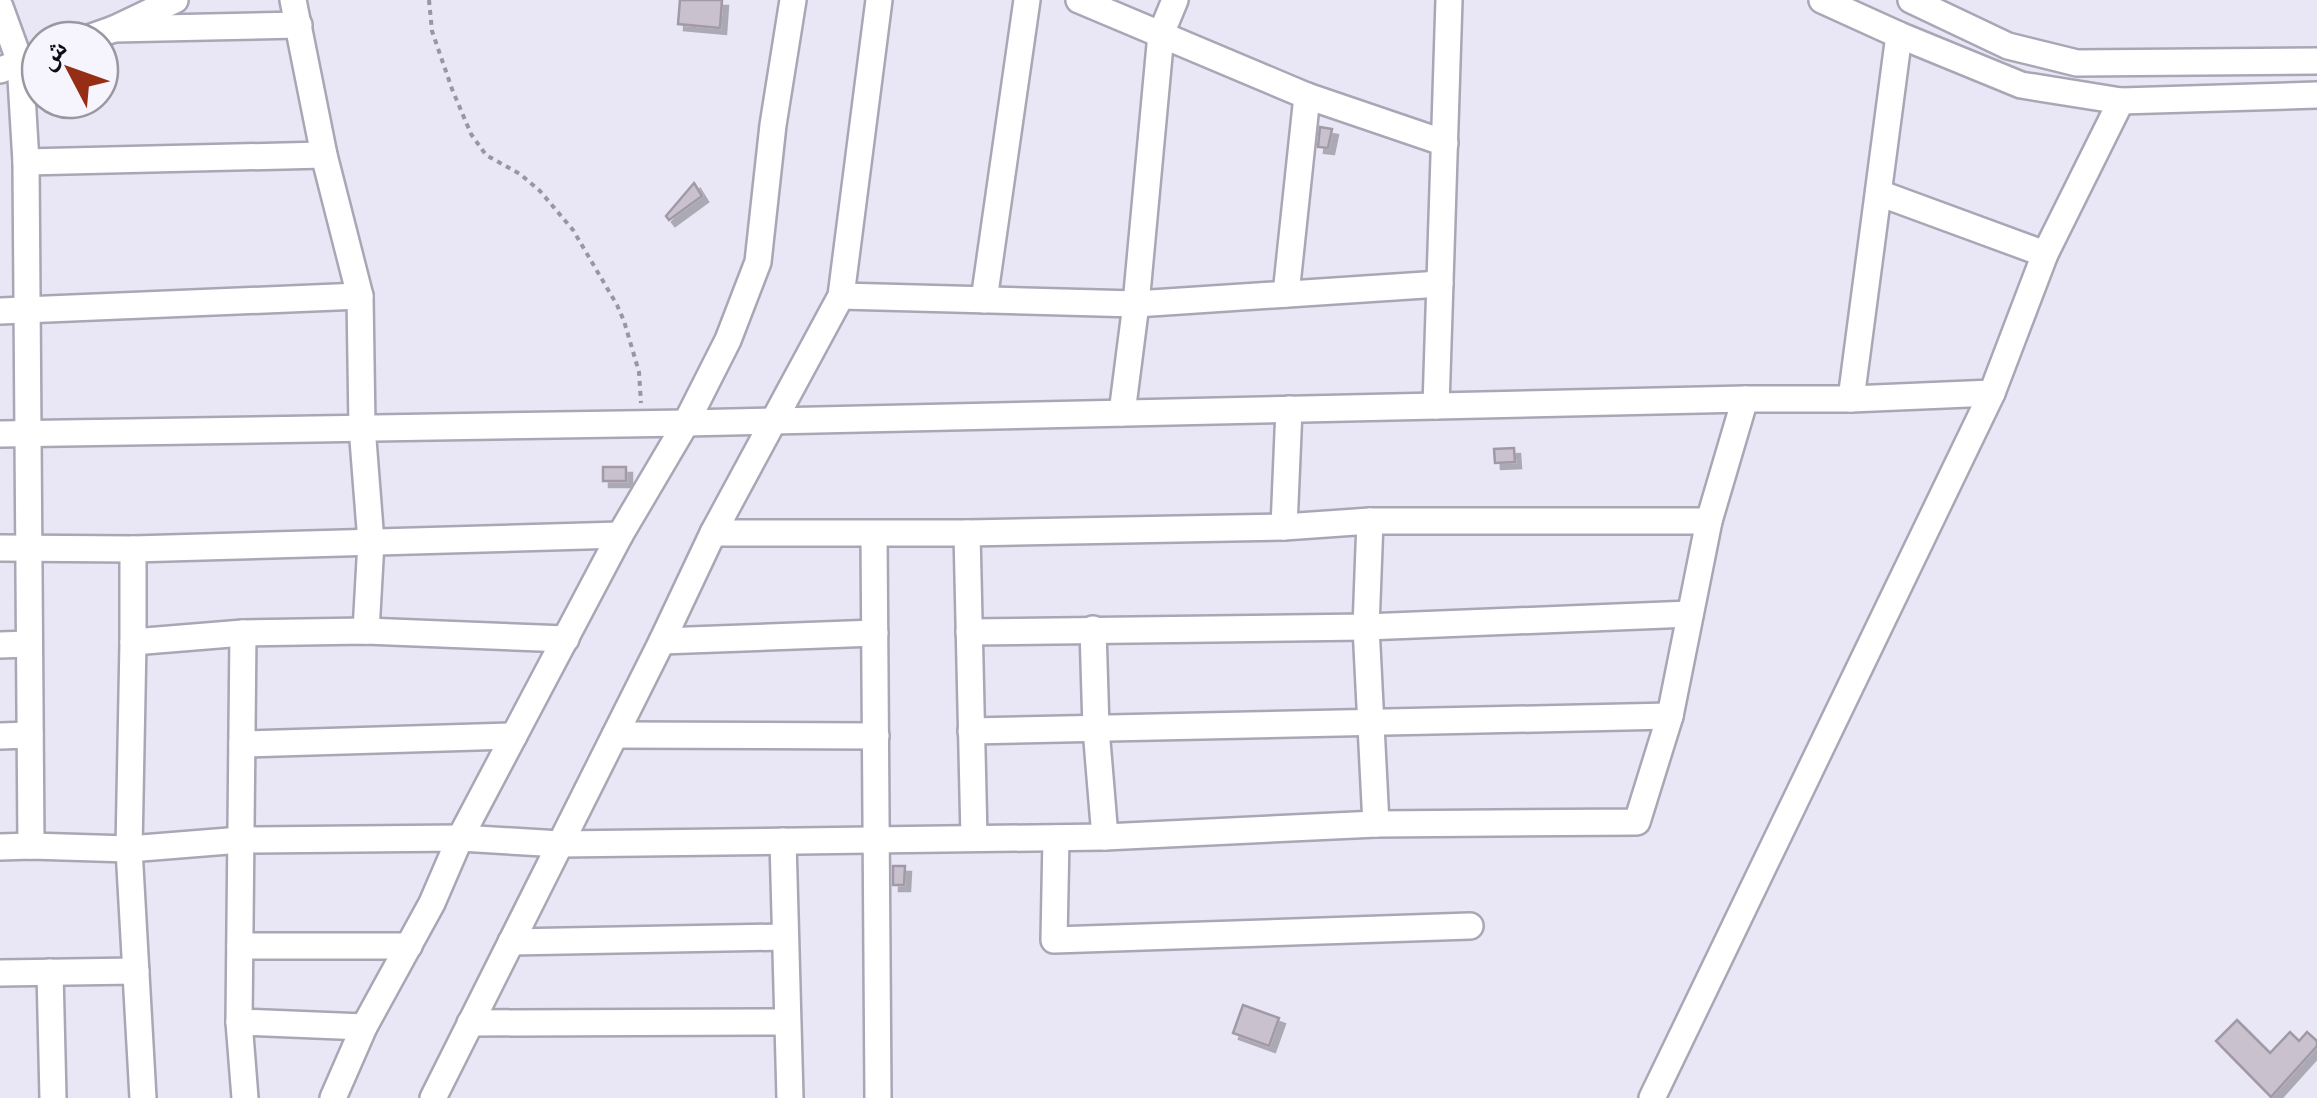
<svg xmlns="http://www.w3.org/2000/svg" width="2317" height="1098" font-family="'Source Serif 4','Noto Naskh Arabic',serif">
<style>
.building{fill:#cac1cf;stroke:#a299a6;stroke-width:2.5;filter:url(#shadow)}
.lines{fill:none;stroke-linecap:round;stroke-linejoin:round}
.minor-casing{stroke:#a9a6b5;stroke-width:30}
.path{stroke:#9996a2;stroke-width:4;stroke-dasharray:5 5;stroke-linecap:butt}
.minor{stroke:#fff;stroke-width:25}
</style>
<defs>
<filter id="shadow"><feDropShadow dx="6" dy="6" stdDeviation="0" flood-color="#0004"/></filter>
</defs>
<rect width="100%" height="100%" fill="#e9e6f5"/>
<!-- building -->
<g class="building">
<polygon points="680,0 722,0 720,28 678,24"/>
<polygon points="1320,127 1332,129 1328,148 1318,147"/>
<polygon points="694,183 702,196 669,220 666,216"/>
<polygon points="1514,448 1515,462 1495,463 1494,449"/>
<rect x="603" y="467" width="23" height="14"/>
<polygon points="893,866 905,866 904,885 893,885"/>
<polygon points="1243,1005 1279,1018 1269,1046 1233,1033"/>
<polygon points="2237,1020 2270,1053 2290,1032 2299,1041 2307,1032 2317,1041 2317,1046 2271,1097 2216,1041"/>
</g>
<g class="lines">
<defs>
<g id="minor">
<polyline points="293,0 324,155 360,296 362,427 371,542 366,631"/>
<polyline points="1079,0 1307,96 1445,143"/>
<polyline points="1822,0 1899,35 2021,85 2121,101 2317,95"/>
<polyline points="1911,0 2008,46 2077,63 2317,61"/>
<polyline points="0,7 20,62 26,162 31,846"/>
<polyline points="114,29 299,25"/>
<polyline points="83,40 114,29 175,0"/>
<polyline points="0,70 40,55"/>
<polyline points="26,162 324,155"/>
<polyline points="1879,193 2045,254"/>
<polyline points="1286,294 1307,96"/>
<polyline points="841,296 1136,304 1440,284"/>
<polyline points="984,300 1027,0"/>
<polyline points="0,311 360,296"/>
<polyline points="1851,399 1899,35"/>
<polyline points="1436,406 1449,0"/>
<polyline points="1122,413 1136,304 1161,34 1175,0"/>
<polyline points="0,434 686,423 1745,399 1851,399 1992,393 2045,254 2121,101"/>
<polyline points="1370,521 1366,627 1376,824"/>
<polyline points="1284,527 1289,409"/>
<polyline points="713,533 967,533 1284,527 1370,521 1709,521"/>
<polyline points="967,533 974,838"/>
<polyline points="874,535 878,1098"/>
<polyline points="0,548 133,549 620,535"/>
<polyline points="133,549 133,642 129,849 143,1098"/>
<polyline points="1093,629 1096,729 1105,837"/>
<polyline points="969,632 1366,627 1690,614"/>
<polyline points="243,633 239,1022 245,1098"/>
<polyline points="662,641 875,633"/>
<polyline points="133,642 243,633 366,631 566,639"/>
<polyline points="0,645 29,644"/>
<polyline points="971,731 1670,716"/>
<polyline points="615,735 876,736"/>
<polyline points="0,736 30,735"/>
<polyline points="242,744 514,736"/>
<polyline points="1056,838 1054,940 1470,926"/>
<polyline points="783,841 790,1098"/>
<polyline points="0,847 31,846 129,849 241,840 460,838 560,844 1105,837 1376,824 1637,822 1670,716 1709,521 1745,399"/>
<polyline points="511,942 784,937"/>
<polyline points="240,946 409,946"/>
<polyline points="50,972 53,1098"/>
<polyline points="0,973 136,971"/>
<polyline points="239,1022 364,1027"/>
<polyline points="470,1023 787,1022"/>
<polyline points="333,1098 364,1027 432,903 460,838 620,535 686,423 728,340 758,262 773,125 793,0"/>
<polyline points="433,1098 662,641 713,533 841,296 879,0"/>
<polyline points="1652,1098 1992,393"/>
</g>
</defs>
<!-- minor casing -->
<use href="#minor" class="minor-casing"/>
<!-- path -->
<polyline class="path" points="429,0 432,31 452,89 471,134 486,155 520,174 540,191 573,230 617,305 624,321 639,372 641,403"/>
<!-- minor -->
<use href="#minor" class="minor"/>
</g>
<!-- north arrow -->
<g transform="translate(70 70) rotate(311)"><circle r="48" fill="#f6f4fd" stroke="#99979f" stroke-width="2.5"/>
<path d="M0-8L18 38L0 25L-18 38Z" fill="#962e15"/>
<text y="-15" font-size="28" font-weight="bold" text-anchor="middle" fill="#0d0c11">ش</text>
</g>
</svg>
